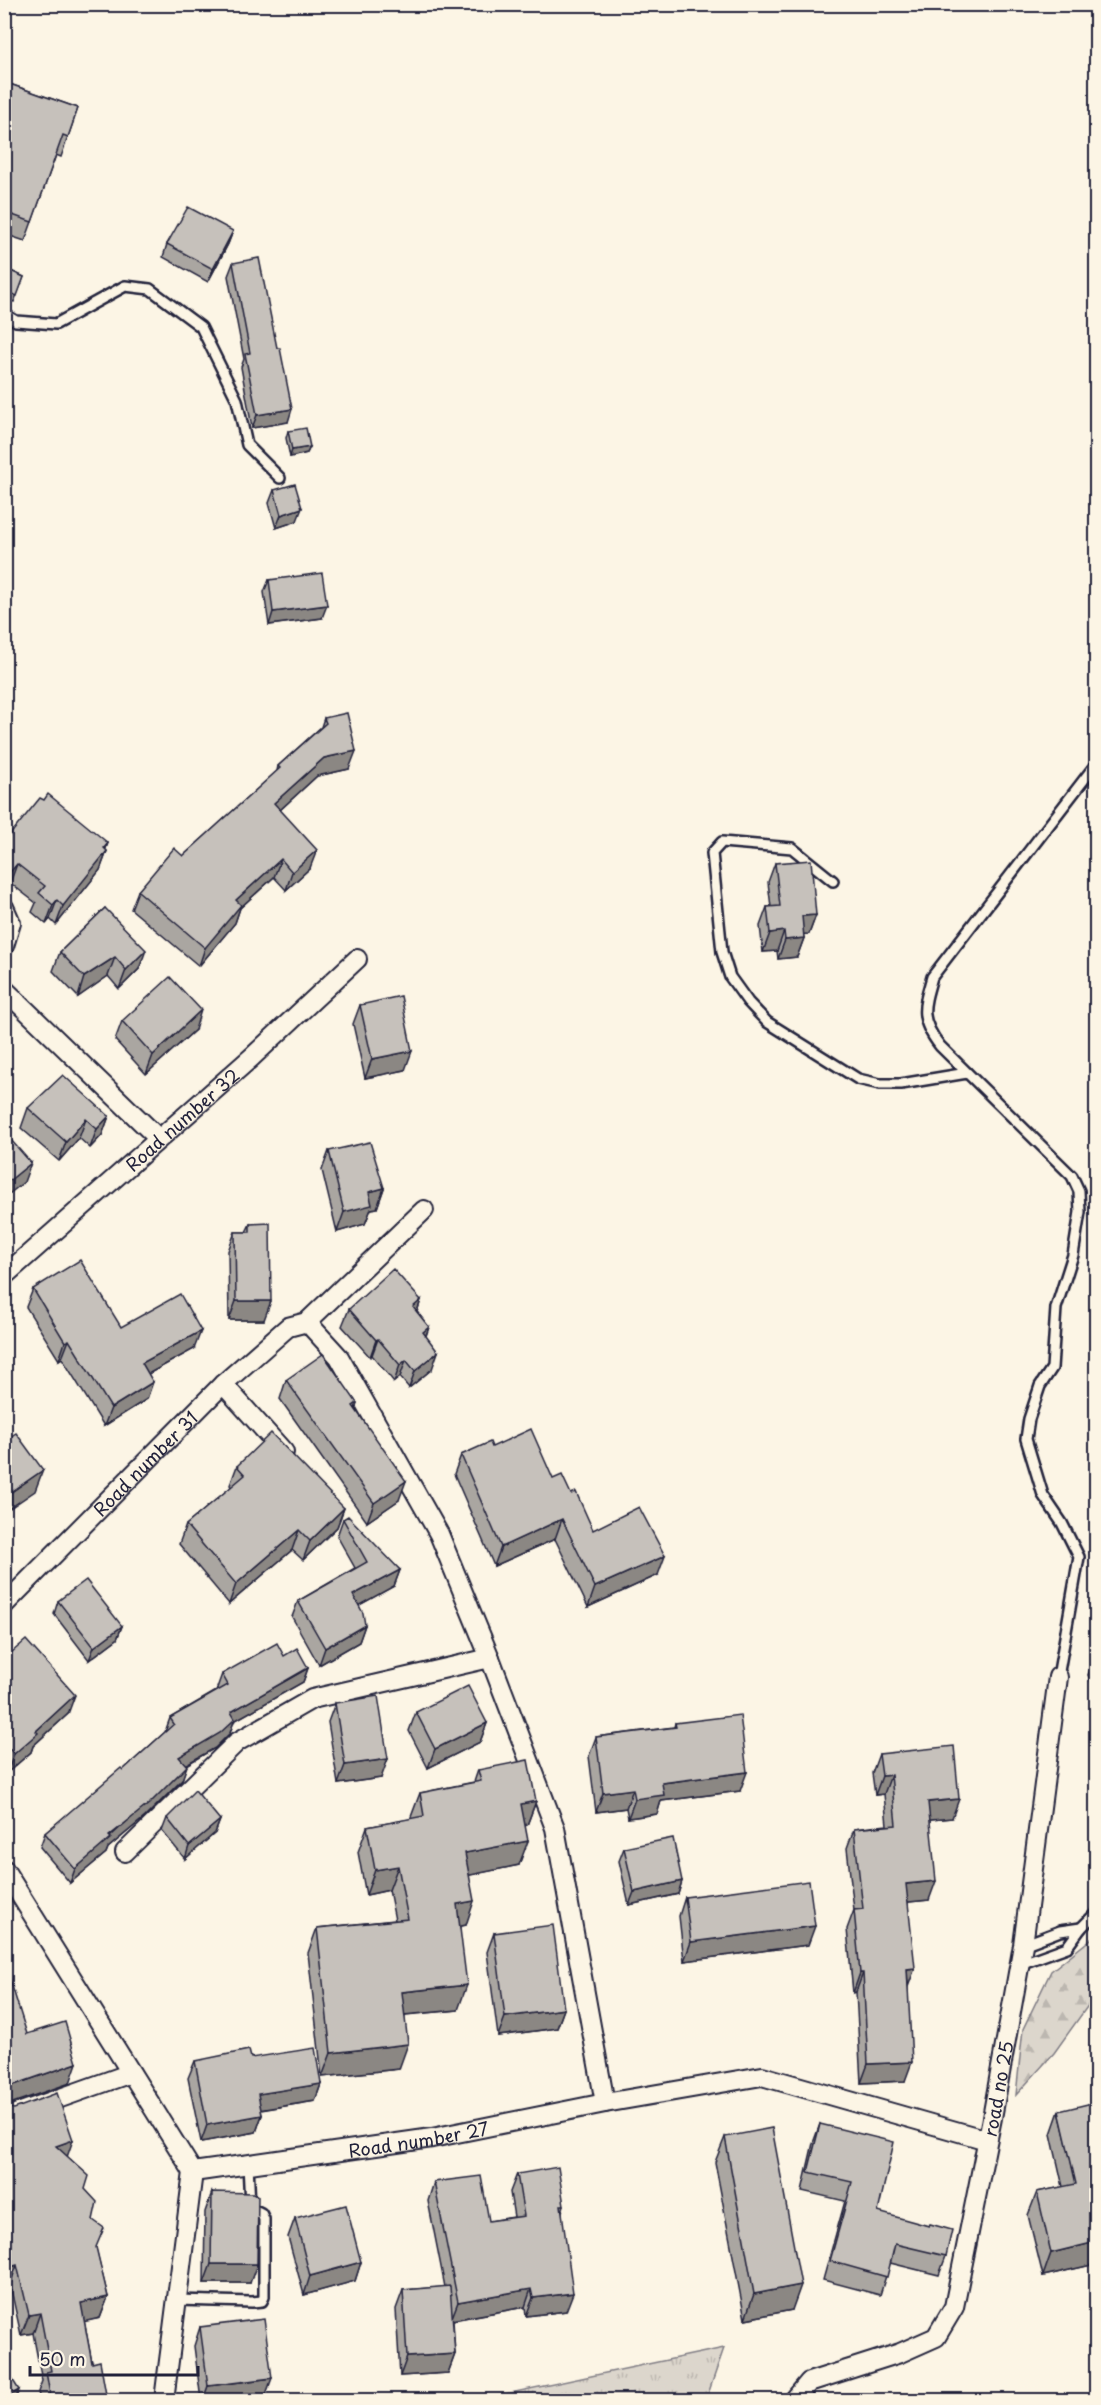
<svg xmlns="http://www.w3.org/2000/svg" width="1101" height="2405" font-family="'Playpen Sans',sans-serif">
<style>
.forest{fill:url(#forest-firs);stroke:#7f7c84;stroke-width:1.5}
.park{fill:url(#park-tufts);stroke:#7f7c84;stroke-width:1.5}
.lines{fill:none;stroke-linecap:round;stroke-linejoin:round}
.service-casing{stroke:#22223b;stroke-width:14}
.minor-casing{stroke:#22223b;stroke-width:22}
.service{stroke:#fcf5e5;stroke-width:9}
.minor{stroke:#fcf5e5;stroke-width:18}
.wall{fill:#aaa6a1;stroke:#22223b;stroke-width:1.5}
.shaded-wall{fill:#8b8783;stroke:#22223b;stroke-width:1.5}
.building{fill:#c6c1bb;stroke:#22223b;stroke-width:1.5}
.labels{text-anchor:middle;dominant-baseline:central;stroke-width:4.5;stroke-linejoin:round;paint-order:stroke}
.street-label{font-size:18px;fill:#22223b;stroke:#fcf5e5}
</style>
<defs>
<pattern id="forest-firs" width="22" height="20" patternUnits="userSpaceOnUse" patternTransform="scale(1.5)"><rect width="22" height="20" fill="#dcd6cc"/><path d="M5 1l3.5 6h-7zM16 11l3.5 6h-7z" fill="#bcb7b0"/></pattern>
<pattern id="park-tufts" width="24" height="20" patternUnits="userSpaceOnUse" patternTransform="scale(1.5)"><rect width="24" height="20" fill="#dcd6cc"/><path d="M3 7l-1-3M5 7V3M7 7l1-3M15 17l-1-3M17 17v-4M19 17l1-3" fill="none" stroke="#bcb7b0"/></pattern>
</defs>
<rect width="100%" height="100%" fill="#fcf5e5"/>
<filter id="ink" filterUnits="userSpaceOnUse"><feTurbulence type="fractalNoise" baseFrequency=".0167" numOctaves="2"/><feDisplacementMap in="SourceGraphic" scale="12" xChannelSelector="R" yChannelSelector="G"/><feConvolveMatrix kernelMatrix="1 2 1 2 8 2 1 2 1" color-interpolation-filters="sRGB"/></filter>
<g filter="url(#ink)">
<!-- forest -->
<polygon class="forest" points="1096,1935 1096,2005 1089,2004 1054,2053 1016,2095 1023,2029 1051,1971"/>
<!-- park -->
<polygon class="park" points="724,2348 706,2400 477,2400"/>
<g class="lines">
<defs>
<g id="service">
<polyline points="4,314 16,321 56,324 125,286 150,289 201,327 237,400 247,445 280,478"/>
<polyline points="833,881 792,848 722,842 712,853 722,952 730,977 748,1002 767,1022 858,1079 880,1084 901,1084 967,1073"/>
<path d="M1058,1677L1079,1557L1062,1523L1043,1495L1026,1439L1029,1419L1040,1386L1052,1368L1056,1308L1073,1255L1080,1212L1079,1191L1072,1176L940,1046C919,1019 923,1008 932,977L1096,764"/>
<polyline points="1081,1928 1096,1913"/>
<polyline points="1020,1964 1067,1947 1081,1928 1060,1931 1023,1945"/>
<polyline points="177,2300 252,2302 262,2301 264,2297 264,2219 261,2213 251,2208 250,2205 248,2164"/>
</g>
<g id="minor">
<polyline points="4,907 11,923 4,946"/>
<polyline points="4,989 158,1138"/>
<path id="s1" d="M4,1276L252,1057L357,959"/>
<polyline points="307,1322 424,1210"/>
<polyline points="223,1384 284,1452"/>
<path id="s2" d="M4,1605L223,1384L288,1327L307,1322L339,1357L439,1534L490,1658L555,1828L605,2103"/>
<polyline points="125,1852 237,1742 312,1699 490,1658"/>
<path id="s3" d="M4,1869L193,2172L432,2138L605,2103L762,2076L987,2140"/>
<polyline points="4,2118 131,2073"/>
<polyline points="164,2400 193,2172"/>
<path id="s4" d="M794,2400L809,2382L900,2353L936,2337L954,2307L992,2118L1023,1945L1058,1677"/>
</g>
</defs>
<!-- service casing -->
<use href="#service" class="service-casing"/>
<!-- minor casing -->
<use href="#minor" class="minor-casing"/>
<!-- service -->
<use href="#service" class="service"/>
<!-- minor -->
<use href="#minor" class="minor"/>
</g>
<!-- wall -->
<g class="wall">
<polygon points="4,82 78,108 61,157 56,155 25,241 4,234"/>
<polygon points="233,231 228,244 208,282 163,257 167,244"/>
<polygon points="233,263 277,348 288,422 252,428 241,367 244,359 228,276"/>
<polygon points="4,268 24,277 14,302 4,298"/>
<polygon points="288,431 310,447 307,453 290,457 286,438"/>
<polygon points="274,490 297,521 276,528 269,503"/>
<polygon points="269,580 322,618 269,625 264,592"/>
<polygon points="324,718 349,769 317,776 280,810 310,868 286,890 274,877 240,908 235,923 199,966 131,909 138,891 183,856 277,771 278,766 321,727"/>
<polygon points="4,842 108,843 105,850 107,851 100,870 56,925 50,919 46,924 32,912 36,903 10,883 5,890"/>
<polygon points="775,863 816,915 809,934 803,934 804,938 797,957 778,959 777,951 763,952 760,926 767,907 771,907 768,882"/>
<polygon points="105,908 139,969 119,989 108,976 78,997 53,971 60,952"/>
<polygon points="360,1005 405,1070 365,1078 353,1024"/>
<polygon points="122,1021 195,1030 146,1074 115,1040"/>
<polygon points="28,1108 109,1116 102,1135 90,1148 79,1138 59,1161 21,1128"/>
<polygon points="329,1151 384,1188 377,1208 371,1209 365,1224 337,1232 322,1170"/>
<polygon points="250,1224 264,1320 229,1320 228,1251 235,1232 246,1232"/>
<polygon points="33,1289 121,1327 194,1349 148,1374 147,1399 104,1426 62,1358 59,1360 26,1307"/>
<polygon points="421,1300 417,1312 429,1327 426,1336 432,1369 409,1388 400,1377 394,1382 372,1355 370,1357 342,1326 349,1309"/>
<polygon points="286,1380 357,1403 355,1409 399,1500 367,1522 280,1399"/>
<polygon points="492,1447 553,1479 571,1494 593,1530 658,1575 588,1607 555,1539 494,1566 454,1474 461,1455"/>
<polygon points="237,1466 344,1508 337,1527 303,1560 292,1550 229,1604 179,1544 186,1525 231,1487 230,1485"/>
<polygon points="343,1519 400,1570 394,1586 359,1605 365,1625 359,1642 319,1665 292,1617 298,1601 355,1568 337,1536"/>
<polygon points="58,1601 122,1626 117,1639 89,1660 54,1614"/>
<polygon points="284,1656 308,1668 303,1682 234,1721 230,1733 215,1748 186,1765 182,1780 145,1817 108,1848 106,1853 70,1883 40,1847 45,1833 123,1770 165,1732 170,1718 218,1690 217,1688 222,1674"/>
<polygon points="1095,1656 1096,1656 1096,1694 1088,1675"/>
<polygon points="4,1659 68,1714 33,1746 31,1752 7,1773 4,1770"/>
<polygon points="335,1703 381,1778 338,1784 328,1722"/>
<polygon points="416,1712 487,1723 480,1742 428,1768 409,1731"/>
<polygon points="675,1723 740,1791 661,1801 657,1814 628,1818 626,1808 596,1812 589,1756 596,1737 674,1727"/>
<polygon points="879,1754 952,1818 930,1820 929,1900 908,1902 908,1987 905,2081 861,2083 856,1992 853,1993 847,1929 854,1910 847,1848 854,1829 887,1825 884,1794 875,1795 872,1773"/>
<polygon points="478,1770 536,1801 527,1825 525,1826 519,1865 469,1875 466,1925 460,1926 458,2010 405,2015 399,2069 322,2077 308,1953 317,1928 395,1920 389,1890 366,1895 358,1852 367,1827 411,1819 411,1817 420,1793 474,1782"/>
<polygon points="167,1818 220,1820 215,1833 185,1859 162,1831"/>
<polygon points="624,1848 682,1881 678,1894 629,1905 619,1861"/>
<polygon points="685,1897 808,1945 684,1961 679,1916"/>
<polygon points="494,1933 564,2009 557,2028 498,2036 487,1952"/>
<polygon points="251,2058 321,2084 315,2101 261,2110 262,2115 256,2132 201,2142 188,2078 195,2061"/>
<polygon points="1059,2111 1096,2264 1043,2276 1028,2215 1037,2192 1063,2187 1051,2134"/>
<polygon points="820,2124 878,2212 946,2256 939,2275 890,2263 880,2295 823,2280 845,2201 802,2191 813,2143"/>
<polygon points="725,2137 792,2310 745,2319 715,2162"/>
<polygon points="67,2156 85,2189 93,2220 96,2249 108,2297 100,2318 84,2321 92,2363 107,2400 40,2400 38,2392 42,2381 33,2333 21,2335 10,2285 4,2287"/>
<polygon points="517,2174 564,2205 562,2212 566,2311 526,2316 525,2307 453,2320 455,2354 448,2373 400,2376 396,2309 403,2290 445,2287 428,2201 434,2182 489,2221 514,2217 510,2192"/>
<polygon points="212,2192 250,2283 204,2283 205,2212"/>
<polygon points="295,2218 361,2262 355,2281 304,2295 288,2237"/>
<polygon points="200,2327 265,2397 236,2400 201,2400 194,2346"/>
</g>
<!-- shaded-wall -->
<g class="shaded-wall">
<polygon points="233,231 228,244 208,282 213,269"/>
<polygon points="292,409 288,422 252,428 257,415"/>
<polygon points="310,447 307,453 290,457 292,450"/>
<polygon points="302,508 297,521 276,528 281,515"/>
<polygon points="327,605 322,618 269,625 273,612"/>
<polygon points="356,751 349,769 317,776 268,821 274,803 324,758"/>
<polygon points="108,843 103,857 107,851 100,870 56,925 63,906"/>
<polygon points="317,850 310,868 286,890 292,872"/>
<polygon points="281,859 274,877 240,908 235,923 199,966 205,948 236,900"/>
<polygon points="17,864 10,883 5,890 11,871"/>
<polygon points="57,900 50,919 46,924 53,905"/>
<polygon points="816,915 809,934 795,935 802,916"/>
<polygon points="784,931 777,951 763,952 770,933"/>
<polygon points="804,938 797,957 778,959 785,940"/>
<polygon points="146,950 139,969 119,989 126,970"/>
<polygon points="115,957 108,976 78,997 84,977"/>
<polygon points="201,1010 195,1030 146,1074 153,1055"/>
<polygon points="412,1051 405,1070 365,1078 372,1059"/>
<polygon points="109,1116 102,1135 90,1148 97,1129"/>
<polygon points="86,1119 79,1138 59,1161 66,1142"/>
<polygon points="31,1163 24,1182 4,1198 4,1185"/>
<polygon points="384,1188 377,1208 371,1209 365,1224 337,1232 344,1212 369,1192"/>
<polygon points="421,1300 415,1317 413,1307"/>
<polygon points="236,1301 271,1301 264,1320 229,1320"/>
<polygon points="429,1327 423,1343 423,1332"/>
<polygon points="201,1331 194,1349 135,1381 142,1363"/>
<polygon points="378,1339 372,1355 370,1357 376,1340"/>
<polygon points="69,1340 62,1358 59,1360 65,1342"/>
<polygon points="438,1352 432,1369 409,1388 415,1371"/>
<polygon points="406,1360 400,1377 394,1382 400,1365"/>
<polygon points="153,1382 147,1399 104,1426 111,1408"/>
<polygon points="43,1470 35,1491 4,1512 4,1497"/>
<polygon points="406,1481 399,1500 367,1522 374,1503"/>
<polygon points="344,1508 337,1527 303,1560 310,1541"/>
<polygon points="562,1519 555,1539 494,1566 501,1547"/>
<polygon points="299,1530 292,1550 229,1604 236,1584"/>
<polygon points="665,1556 658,1575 588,1607 595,1587"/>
<polygon points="400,1570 394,1586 347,1612 353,1595"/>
<polygon points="365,1625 359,1642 319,1665 325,1648"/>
<polygon points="122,1626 117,1639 89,1660 94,1647"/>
<polygon points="308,1668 303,1682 234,1721 230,1733 215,1748 174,1771 179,1757 231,1712"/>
<polygon points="75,1695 68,1714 33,1746 31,1752 7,1773 14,1754 36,1731"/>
<polygon points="487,1723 480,1742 428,1768 435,1749"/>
<polygon points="388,1759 381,1778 338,1784 345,1765"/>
<polygon points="187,1766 182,1780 145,1817 108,1848 106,1853 70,1883 75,1869"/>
<polygon points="747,1772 740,1791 661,1801 657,1814 628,1818 635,1799 662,1783"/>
<polygon points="891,1775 884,1794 875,1795 882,1776"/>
<polygon points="633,1789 626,1808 596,1812 603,1793"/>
<polygon points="959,1799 952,1818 921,1821 928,1802"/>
<polygon points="536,1801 527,1825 512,1828 521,1804"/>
<polygon points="220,1820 215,1833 185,1859 189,1846"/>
<polygon points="528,1841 519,1865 456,1878 465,1853"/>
<polygon points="398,1866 389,1890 366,1895 375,1870"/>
<polygon points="682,1881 678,1894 629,1905 634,1892"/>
<polygon points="936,1881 929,1900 899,1903 906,1884"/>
<polygon points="474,1901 466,1925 448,1929 457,1904"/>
<polygon points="815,1926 808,1945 684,1961 691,1942"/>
<polygon points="915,1968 908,1987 907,1969"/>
<polygon points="860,1973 863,1973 856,1992 853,1993"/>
<polygon points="467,1985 458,2010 393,2016 402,1992"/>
<polygon points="564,2009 557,2028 498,2036 505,2017"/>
<polygon points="408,2044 399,2069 322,2077 331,2053"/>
<polygon points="912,2062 905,2081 861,2083 868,2064"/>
<polygon points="77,2063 70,2083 4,2106 4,2090 8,2087"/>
<polygon points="321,2084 315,2101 252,2111 258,2094"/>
<polygon points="262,2115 256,2132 201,2142 207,2125"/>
<polygon points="73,2140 66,2160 56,2146"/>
<polygon points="1096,2242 1096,2264 1043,2276 1051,2253"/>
<polygon points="361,2262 355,2281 304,2295 310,2276"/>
<polygon points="211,2264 257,2264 250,2283 204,2283"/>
<polygon points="17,2265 10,2285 4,2287 4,2269"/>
<polygon points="801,2285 792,2310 745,2319 754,2294"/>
<polygon points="531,2289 525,2307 451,2320 458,2302"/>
<polygon points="573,2293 566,2311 526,2316 533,2298"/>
<polygon points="108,2297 100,2318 74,2324 81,2303"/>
<polygon points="40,2313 33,2333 21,2335 29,2315"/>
<polygon points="455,2354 448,2373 400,2376 407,2357"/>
<polygon points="272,2378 265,2397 236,2400 203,2400 208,2386"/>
<polygon points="19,2390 15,2400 4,2400 4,2399"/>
</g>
<!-- building -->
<g class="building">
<polygon points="4,82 78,108 68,137 63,135 32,222 4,212"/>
<polygon points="188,207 233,231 213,269 167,244"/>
<polygon points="259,258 277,348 280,348 292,409 257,415 245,354 250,353 233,263"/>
<polygon points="4,268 24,277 17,296 4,290"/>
<polygon points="306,428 310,447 292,450 288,431"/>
<polygon points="295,484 302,508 281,515 274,490"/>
<polygon points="322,573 327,605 273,612 269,580"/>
<polygon points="347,713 356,751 324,758 274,803 317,850 292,872 281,859 236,900 241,905 205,948 138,891 174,848 183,856 280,768 278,766 326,723 324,718"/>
<polygon points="48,794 108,843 104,848 107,851 63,906 57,900 53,905 39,893 45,886 17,864 11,871 4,865 4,842 40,798 44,800"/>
<polygon points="811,860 816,915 802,916 804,938 785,940 784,931 770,933 767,907 780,906 775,863"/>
<polygon points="105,908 146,950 126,970 115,957 84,977 60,952"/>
<polygon points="170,977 201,1010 153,1055 122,1021"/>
<polygon points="401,996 412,1051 372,1059 360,1005"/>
<polygon points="63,1075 109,1116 97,1129 86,1119 66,1142 28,1108"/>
<polygon points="4,1132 31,1163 4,1185"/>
<polygon points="370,1142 384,1188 369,1192 372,1205 344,1212 329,1151"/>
<polygon points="270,1223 271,1301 236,1301 235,1232 250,1232 250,1224"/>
<polygon points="80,1260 121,1327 180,1294 201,1331 142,1363 153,1382 111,1408 69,1340 65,1342 33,1289"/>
<polygon points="393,1269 421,1300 413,1307 429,1327 423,1332 438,1352 415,1371 406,1360 400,1365 378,1339 376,1340 349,1309"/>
<polygon points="323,1354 357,1403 353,1406 406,1481 374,1503 286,1380"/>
<polygon points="531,1429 553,1479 562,1475 571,1494 576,1492 593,1530 639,1507 665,1556 595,1587 562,1519 501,1547 461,1455 490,1442 492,1447"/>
<polygon points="16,1433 43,1470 4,1497 4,1441"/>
<polygon points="271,1433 344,1508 310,1541 299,1530 236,1584 186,1525 245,1475 237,1466"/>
<polygon points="348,1516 400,1570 353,1595 363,1613 365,1625 325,1648 298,1601 367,1562 343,1519"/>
<polygon points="86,1580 122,1626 94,1647 58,1601"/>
<polygon points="26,1640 75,1695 36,1731 38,1733 14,1754 4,1743 4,1659"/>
<polygon points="277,1643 284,1656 297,1648 308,1668 231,1712 235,1719 220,1733 179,1757 187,1766 150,1803 109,1836 111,1838 75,1869 45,1833 121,1768 123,1770 174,1724 170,1718 228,1685 222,1674"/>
<polygon points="468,1686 487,1723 435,1749 416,1712"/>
<polygon points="378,1696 388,1759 345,1765 335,1703"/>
<polygon points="740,1715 747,1772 662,1783 664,1795 635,1799 633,1789 603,1793 596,1737 676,1727 675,1723"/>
<polygon points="954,1746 959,1799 928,1802 936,1881 906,1884 915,1968 907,1969 912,2062 868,2064 863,1973 860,1973 854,1910 863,1909 854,1829 896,1825 891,1775 882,1776 879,1754"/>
<polygon points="528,1760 536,1801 521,1804 528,1841 465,1853 474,1901 457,1904 467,1985 402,1992 408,2044 331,2053 317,1928 408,1919 398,1866 375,1870 367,1827 424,1816 420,1793 481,1781 478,1770"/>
<polygon points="195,1790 220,1820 189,1846 167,1818"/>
<polygon points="673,1838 682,1881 634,1892 624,1848"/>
<polygon points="809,1881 815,1926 691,1942 685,1897"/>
<polygon points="553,1925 564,2009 505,2017 494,1933"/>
<polygon points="7,1970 27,2034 65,2022 77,2063 8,2087 4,2090 4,1971"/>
<polygon points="315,2048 321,2084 258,2094 262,2115 207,2125 195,2061 249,2050 251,2058"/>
<polygon points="57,2093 73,2140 56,2146 89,2176 85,2189 97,2202 93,2220 104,2228 96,2247 108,2297 81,2303 92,2363 100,2361 107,2400 51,2400 46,2372 51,2371 40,2313 29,2315 17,2265 4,2269 4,2107 14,2109"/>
<polygon points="1096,2102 1096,2242 1051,2253 1037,2192 1076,2184 1059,2111"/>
<polygon points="820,2124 894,2142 878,2212 929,2226 930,2224 952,2230 946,2256 895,2244 887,2277 830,2261 852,2182 808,2172"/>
<polygon points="772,2128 801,2285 754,2294 725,2137"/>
<polygon points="558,2167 564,2205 561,2205 573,2293 533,2298 531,2289 458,2302 434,2182 481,2176 489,2221 524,2216 517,2174"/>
<polygon points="212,2192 253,2193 258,2196 257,2264 211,2264"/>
<polygon points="346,2205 361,2262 310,2276 295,2218"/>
<polygon points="450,2286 455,2354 407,2357 403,2290"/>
<polygon points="264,2319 272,2378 208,2386 200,2327"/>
<polygon points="4,2366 19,2390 4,2399"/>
</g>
</g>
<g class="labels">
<!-- street labels -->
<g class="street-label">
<text stroke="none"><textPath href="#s1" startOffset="237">Road number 32</textPath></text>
<text stroke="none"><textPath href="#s2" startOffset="200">Road number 31</textPath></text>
<text stroke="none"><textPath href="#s4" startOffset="416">road no 25</textPath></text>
<text stroke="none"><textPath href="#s3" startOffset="585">Road number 27</textPath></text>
</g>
</g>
<!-- margin -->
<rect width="1101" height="2405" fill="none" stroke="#fcf5e5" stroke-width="24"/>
<rect x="12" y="12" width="1077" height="2381" fill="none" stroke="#22223b" stroke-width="2" filter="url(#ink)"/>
<!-- scale -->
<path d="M30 2366v9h168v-9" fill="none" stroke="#22223b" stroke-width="3"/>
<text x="39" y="2366" font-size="18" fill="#22223b" stroke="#fcf5e5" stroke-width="4.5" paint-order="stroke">50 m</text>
</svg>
